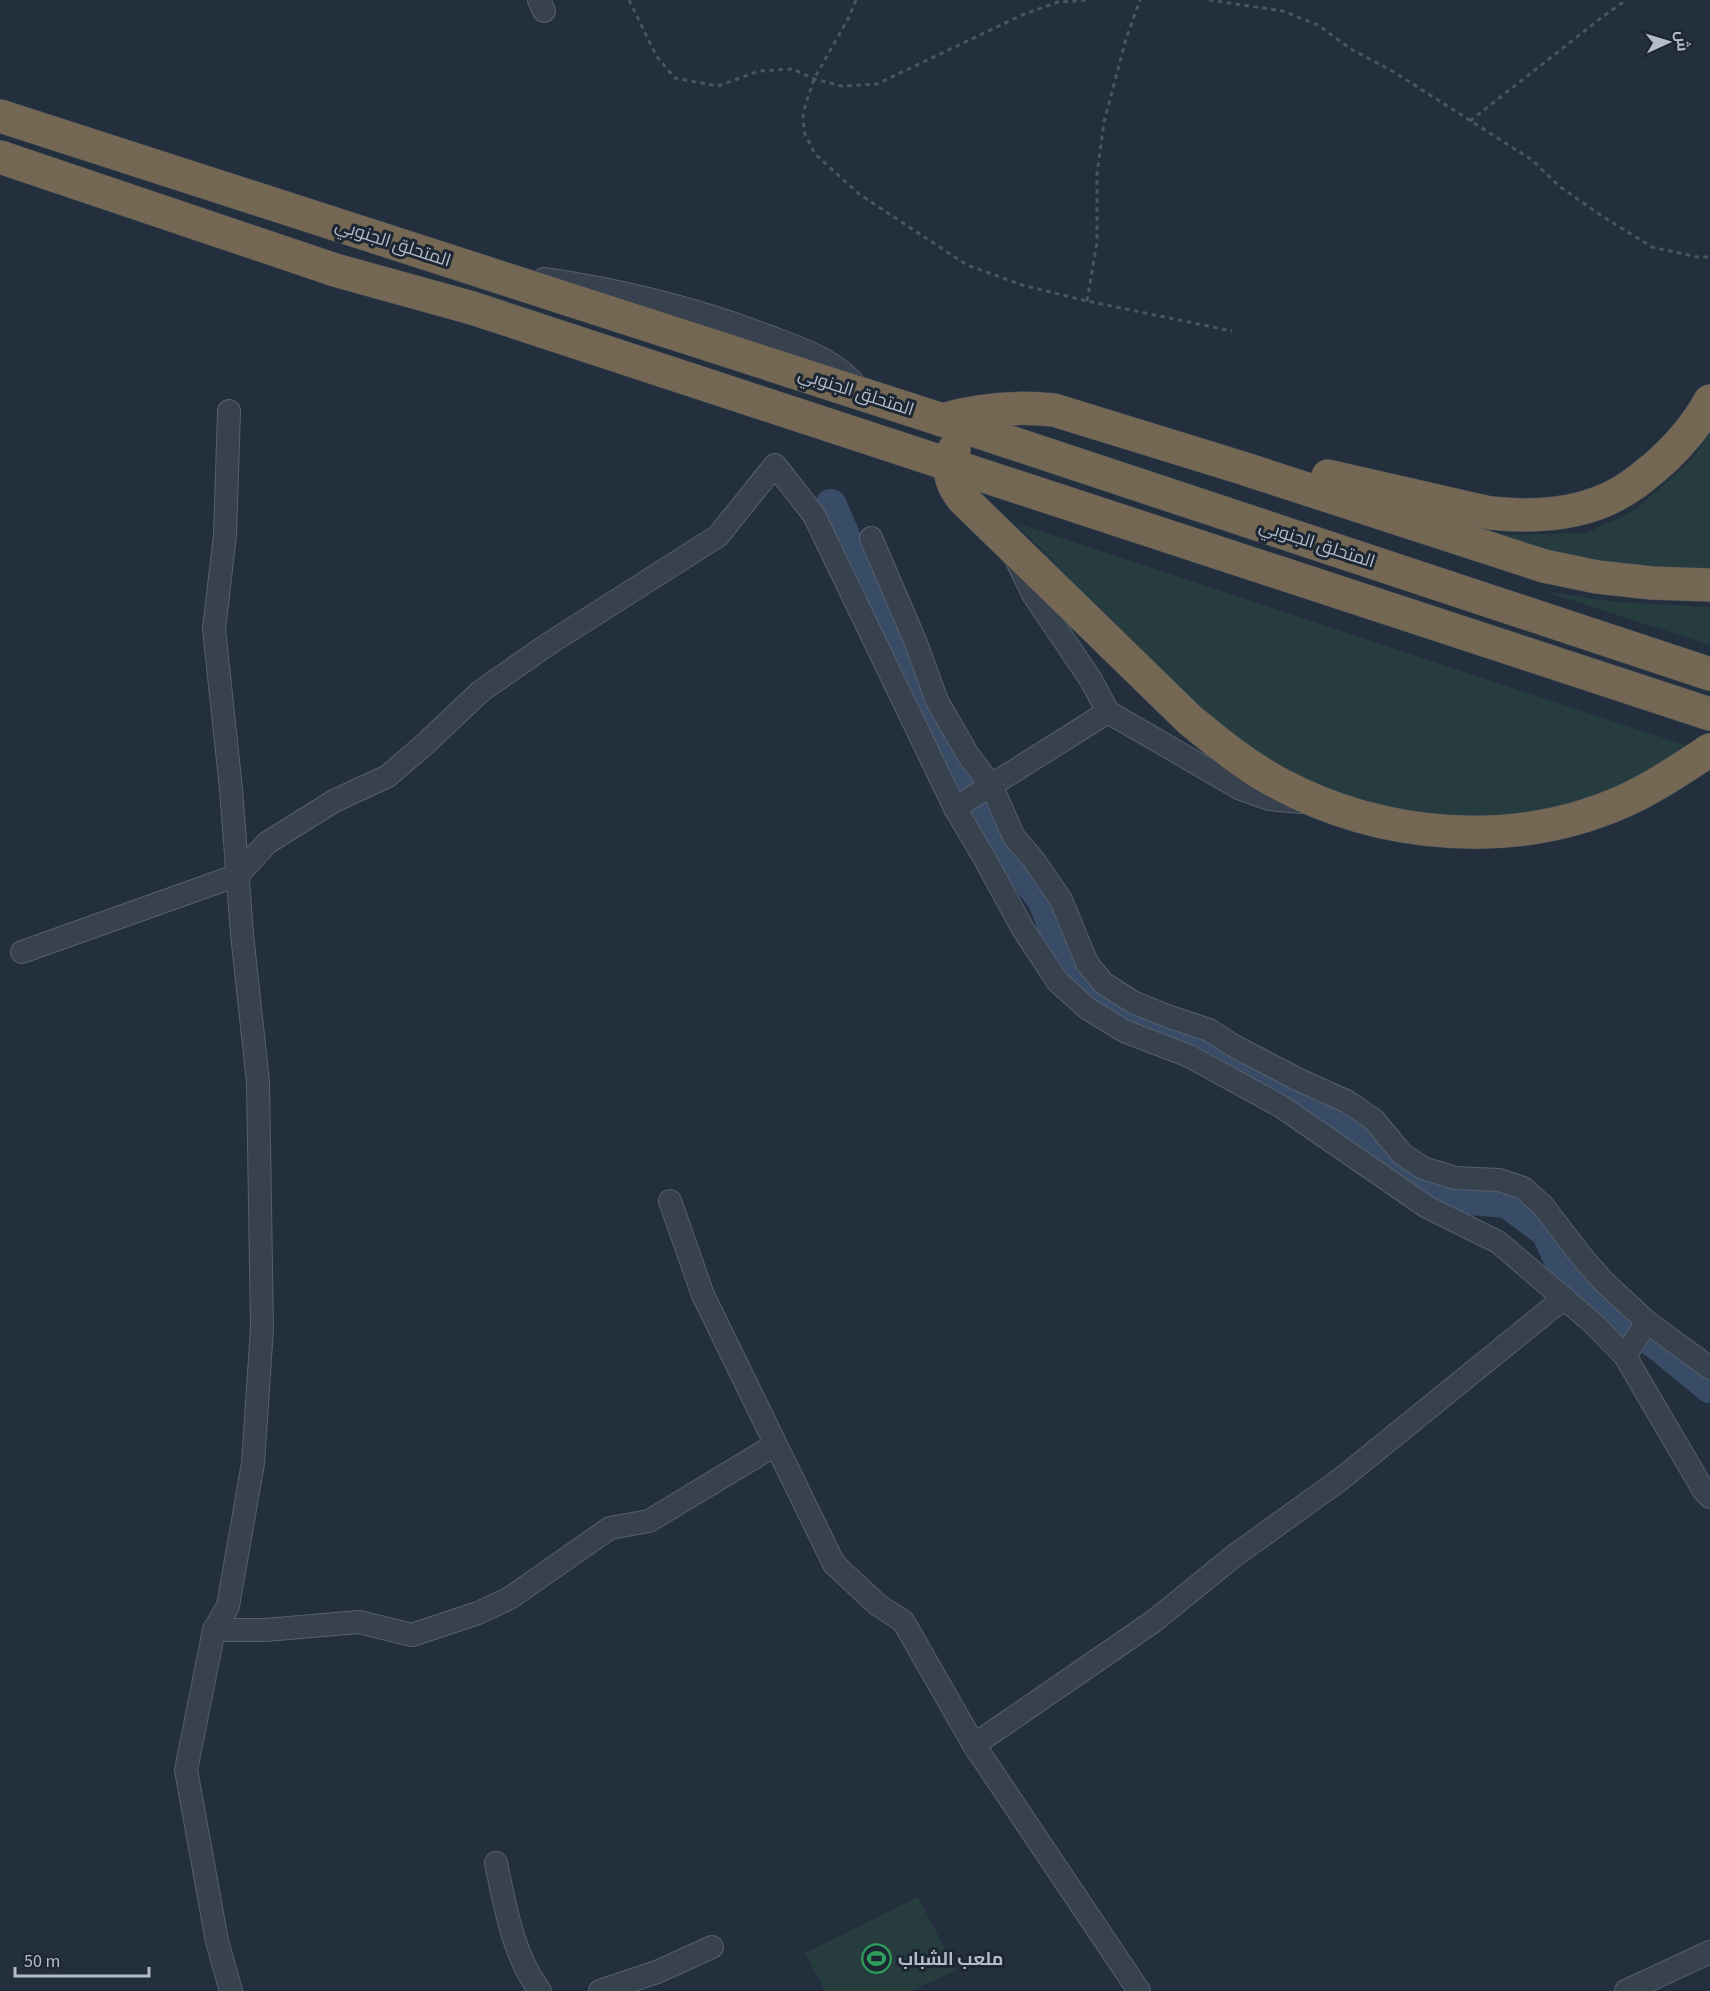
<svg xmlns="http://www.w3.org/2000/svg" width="1710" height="1991" font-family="'Source Sans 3',Cairo,sans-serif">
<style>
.green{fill:#263c3f}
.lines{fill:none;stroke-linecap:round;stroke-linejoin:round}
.river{stroke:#394c67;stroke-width:32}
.minor-casing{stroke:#565f6c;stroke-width:24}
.highway-casing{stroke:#434c59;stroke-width:34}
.path{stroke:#44595c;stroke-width:3;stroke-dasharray:4.5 4.5;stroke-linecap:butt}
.minor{stroke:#38414e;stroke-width:22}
.highway{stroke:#746855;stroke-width:33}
.labels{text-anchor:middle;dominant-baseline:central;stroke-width:6;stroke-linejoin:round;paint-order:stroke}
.street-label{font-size:18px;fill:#b4bcc9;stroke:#1d2633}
.poi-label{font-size:18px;font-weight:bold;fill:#b4bcc9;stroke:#1d2633;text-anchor:start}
</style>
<rect width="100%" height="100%" fill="#242f3e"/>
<!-- green -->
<g class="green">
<polygon points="1710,432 1710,575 1607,573 1434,526 1505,535 1586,533 1635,510 1693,458"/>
<polygon points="1016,523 1700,750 1622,790 1544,811 1469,820 1379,807 1324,789 1284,769 1236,739 1133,645"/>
<polygon points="1543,591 1617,602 1710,607 1710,645"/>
<polygon points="918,1897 956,1970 912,1991 825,1991 805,1953"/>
</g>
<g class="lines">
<!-- river -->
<polyline class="river" points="831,505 855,562 871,590 899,649 916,702 945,754 961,777 1005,850 1044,901 1059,942 1088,990 1137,1020 1189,1036 1231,1056 1283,1090 1349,1122 1381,1161 1413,1183 1456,1198 1507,1202 1547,1232 1568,1278 1666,1351 1710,1387"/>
<defs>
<g id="minor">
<polyline points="539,0 544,11"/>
<path d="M544,279C621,290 697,309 770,337C802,349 839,361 859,390"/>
<polyline points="229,411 225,535 214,629 231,789 242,934 258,1082 262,1328 253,1463 228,1606 214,1630 186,1770 217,1941 231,1991"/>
<polyline points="871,538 916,643 937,701 968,755 991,785 1014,837 1033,859 1061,900 1087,963 1103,983 1133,1002 1170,1017 1209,1030 1234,1046 1297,1079 1348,1102 1374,1120 1402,1154 1423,1168 1455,1178 1499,1180 1523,1188 1543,1206 1582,1257 1603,1281 1647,1322 1710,1368"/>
<polyline points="1016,559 1033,594 1091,680 1108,712 1241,789 1269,799 1302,802"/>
<polyline points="955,808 1108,712"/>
<polyline points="22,952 238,875 267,843 334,801 388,776 425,744 481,691 550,643 718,536 775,465 814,515 955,808 985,859 1023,929 1058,982 1087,1008 1124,1031 1189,1056 1282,1107 1427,1207 1498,1242 1594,1324 1625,1356 1704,1491 1710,1497"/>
<polyline points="670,1201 703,1295 834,1564 878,1605 903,1621 974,1745 1139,1991"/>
<polyline points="1625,1356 1647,1322"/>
<polyline points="214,1630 265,1630 359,1622 412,1635 478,1613 510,1598 610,1528 649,1521 775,1445"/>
<polyline points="974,1745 1154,1621 1234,1556 1341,1479 1564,1298"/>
<path d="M496,1863C505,1906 513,1955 540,1991"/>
<polyline points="600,1991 657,1972 712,1947"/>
<polyline points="1626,1991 1710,1952"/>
</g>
<g id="highway">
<polyline points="0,116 961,426 1710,674"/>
<polyline points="0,157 335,270 472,308 1710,714"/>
<path d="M942,420C979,409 1015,406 1054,410L1239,467L1544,566L1597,577L1652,583L1710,585"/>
<path d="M954,450C948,470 949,481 962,498L1190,720C1217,742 1246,766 1278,783C1382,839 1515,850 1624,801C1655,787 1682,768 1710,750"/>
<path d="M1328,476L1490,513C1538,518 1592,514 1632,485C1640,480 1647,473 1654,468C1676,449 1696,426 1710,401"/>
</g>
</defs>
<!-- minor casing -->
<use href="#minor" class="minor-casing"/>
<!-- highway casing -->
<use href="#highway" class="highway-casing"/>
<!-- path -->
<g class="path">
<polyline points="629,0 657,57 675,78 718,86 759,71 793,69 814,79 842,86 877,84 1022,15 1058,2 1089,0"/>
<polyline points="856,0 848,19 814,79 803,113 804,132 815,154 859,194 967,265 1022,285 1087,301 1232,331"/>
<polyline points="1209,0 1283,11 1318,25 1351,49 1394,72 1532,160 1559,186 1602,216 1652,247 1697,257 1710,257"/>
<polyline points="1470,121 1601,18 1626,0"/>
<polyline points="1087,301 1097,242 1097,174 1104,122 1126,39 1140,0"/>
</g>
<!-- minor -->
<use href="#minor" class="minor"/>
<!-- highway -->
<use href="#highway" class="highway"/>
</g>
<!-- icons -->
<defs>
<symbol id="stadium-ring" viewBox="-11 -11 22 22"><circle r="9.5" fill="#1d2633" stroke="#2e9e5b" stroke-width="1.5"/><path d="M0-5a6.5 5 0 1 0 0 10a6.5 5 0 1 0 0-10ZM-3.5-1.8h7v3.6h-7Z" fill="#2e9e5b"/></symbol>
</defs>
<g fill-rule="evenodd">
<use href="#stadium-ring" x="860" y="1942" width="33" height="33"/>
</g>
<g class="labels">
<!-- street labels -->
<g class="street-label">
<text transform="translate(393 243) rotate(18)">المتحلق الجنوبي</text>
<text transform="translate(856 392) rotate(18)">المتحلق الجنوبي</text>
<text transform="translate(1317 544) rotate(18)">المتحلق الجنوبي</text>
</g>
<!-- poi labels -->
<g class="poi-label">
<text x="898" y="1959">ملعب الشباب</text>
</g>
</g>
<!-- north arrow -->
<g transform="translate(1668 42) rotate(86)" stroke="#1d2633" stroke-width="4.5" paint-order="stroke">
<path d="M0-4.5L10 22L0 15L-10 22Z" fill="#b4bcc9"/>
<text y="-9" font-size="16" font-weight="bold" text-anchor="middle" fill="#b4bcc9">ش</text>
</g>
<!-- scale -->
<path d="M15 1967v9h134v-9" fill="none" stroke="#b4bcc9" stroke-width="3"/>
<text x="24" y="1967" font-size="18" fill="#b4bcc9" stroke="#1d2633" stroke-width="4.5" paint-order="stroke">50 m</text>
</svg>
